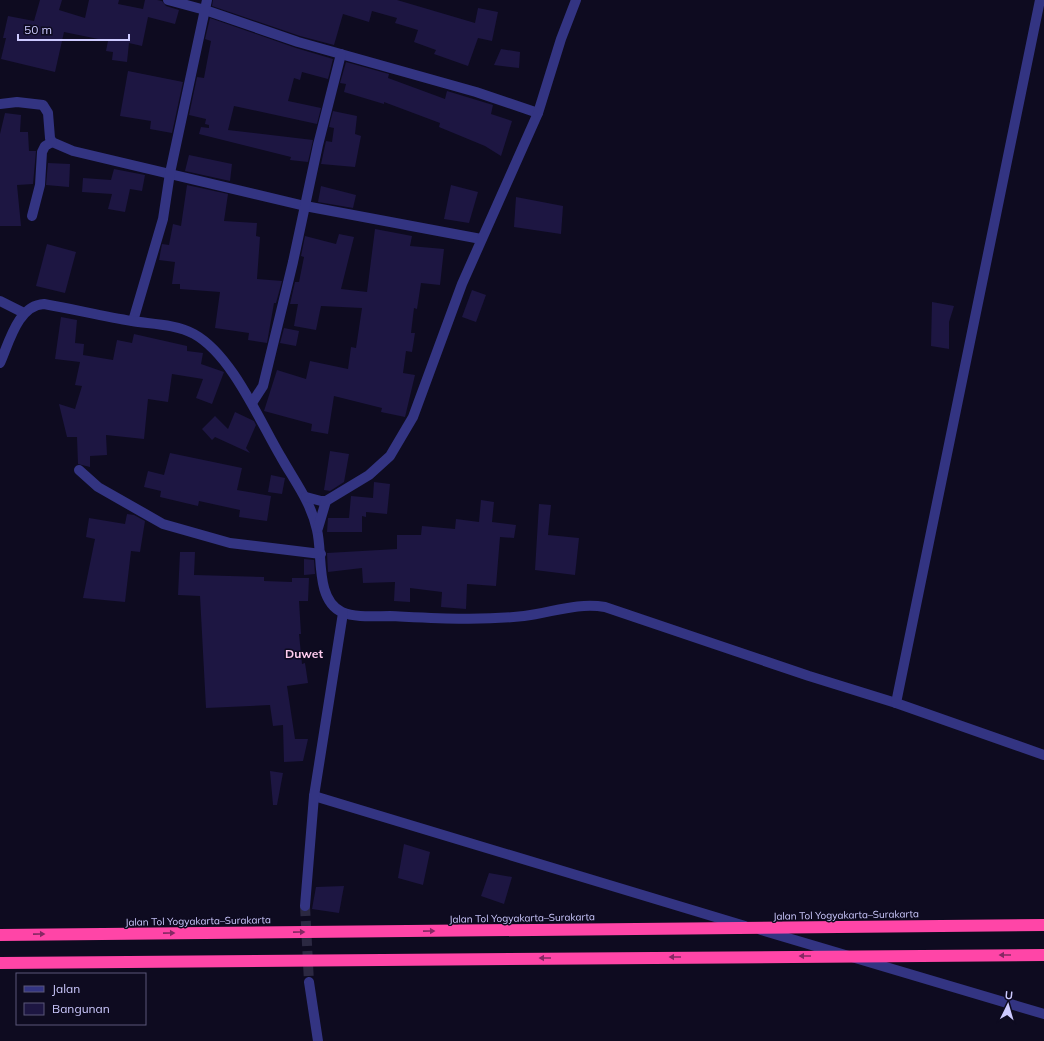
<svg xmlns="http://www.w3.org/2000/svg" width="1044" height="1041" font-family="Mulish,sans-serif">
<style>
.building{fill:#1d1642}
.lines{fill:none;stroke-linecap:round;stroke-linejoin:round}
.street-tunnel{stroke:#2b2841;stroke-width:10;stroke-dasharray:10 5;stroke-linecap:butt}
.street{stroke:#333482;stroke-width:10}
.highway{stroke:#ff45a7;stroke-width:12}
.oneway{fill:#862864}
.labels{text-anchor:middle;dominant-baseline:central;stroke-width:3;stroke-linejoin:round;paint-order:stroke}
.street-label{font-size:10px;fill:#cdcaff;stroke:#0e0b20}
.quarter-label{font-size:12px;font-weight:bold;fill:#ffccef;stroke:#0e0b20}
</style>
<rect width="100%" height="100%" fill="#0e0b20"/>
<!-- building -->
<g class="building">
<polygon points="40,0 62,0 59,10 85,18 89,0 119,0 118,4 143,9 145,0 157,0 162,1 166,6 179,10 175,24 148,17 142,46 129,43 127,62 112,60 113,52 106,51 108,41 64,32 55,72 1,59 6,38 3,38 8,16 34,21"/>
<polygon points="213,0 397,0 475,23 478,8 498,12 492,41 478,38 468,66 434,54 436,50 414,42 418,30 395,23 397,18 372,11 369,22 343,14 334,45 300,36 212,6"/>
<polygon points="210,18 296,48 333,59 328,79 302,72 300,80 294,78 288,101 321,108 317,124 234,106 228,130 313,140 308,162 290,160 291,157 199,134 201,127 209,128 209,125 205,124 206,119 189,115 197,77 204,78 211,41 205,39"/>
<polygon points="501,49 520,52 519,68 494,65"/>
<polygon points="346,62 389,74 388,78 445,99 447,91 493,105 491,114 512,121 501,156 485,146 439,127 440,123 384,102 384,104 344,92 346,84 340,83"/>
<polygon points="128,71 183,82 172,133 150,129 151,121 120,116"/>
<polygon points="333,111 357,116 355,134 361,136 355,167 321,164 326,141 332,142 334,128 329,127"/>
<polygon points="5,113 21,115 20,132 28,132 29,151 36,151 33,184 17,185 21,226 0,226 0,134"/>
<polygon points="189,155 232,164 230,181 185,171"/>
<polygon points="48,163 70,164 69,187 46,185"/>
<polygon points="114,169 145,175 142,191 130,189 125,212 108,209 112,194 82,192 83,178 111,180"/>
<polygon points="187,185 228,194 224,221 257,223 256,236 260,237 257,279 282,281 276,303 274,303 267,343 248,340 249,333 215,328 220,292 180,289 180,284 172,284 175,262 159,260 162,244 169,245 173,224 181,226"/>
<polygon points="451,185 478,192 469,223 444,219"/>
<polygon points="321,186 356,195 353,208 318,202"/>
<polygon points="516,197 563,206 561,234 514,227"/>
<polygon points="375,229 412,236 410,246 444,249 440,285 421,283 417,309 414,308 411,333 415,333 412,352 406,351 403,373 415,375 405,417 381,412 382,408 334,396 328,434 311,431 312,424 264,411 277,370 306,379 310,361 348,369 351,347 356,348 362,308 321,306 316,330 294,326 298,304 290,304 295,282 299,282 304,257 301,256 305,236 336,244 339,234 354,237 341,289 367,292"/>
<polygon points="47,244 76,252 65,293 36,286"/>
<polygon points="472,290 486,295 476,322 462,317"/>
<polygon points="932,302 954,306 949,322 949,349 931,346"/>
<polygon points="61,317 77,320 75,343 84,344 83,355 113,360 117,340 132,343 134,334 187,346 187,351 203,353 201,364 224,372 212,404 196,398 203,379 172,374 168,402 148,399 144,439 106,435 107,455 90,456 90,467 78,464 77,437 67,437 59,404 75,409 82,386 75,385 80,362 55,359"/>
<polygon points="284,328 299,331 296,346 280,343"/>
<polygon points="235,412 254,421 256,425 246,448 250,453 215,437 212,440 202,429 215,416 228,429"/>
<polygon points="330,451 349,454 344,482 330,491 324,490"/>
<polygon points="170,453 242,468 237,490 271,496 267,521 239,517 240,510 199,501 198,506 160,497 161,491 144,487 148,471 164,475"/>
<polygon points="271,475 285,478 282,494 268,492"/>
<polygon points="374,482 390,484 387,514 366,512 366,517 362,516 362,532 327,532 328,518 349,518 351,496 373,498"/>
<polygon points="481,500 494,502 492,522 516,525 514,538 500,537 496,586 467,584 466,609 441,607 442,592 410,588 410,602 394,601 395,582 363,583 362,568 328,572 327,553 397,549 397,535 421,535 422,526 455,529 456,519 479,522"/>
<polygon points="539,504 551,505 548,535 579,538 575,575 535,570"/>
<polygon points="127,514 134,515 145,521 140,552 131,551 125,602 83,598 95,539 86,537 89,518 125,524"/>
<polygon points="180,552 195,552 194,575 264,577 264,581 292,582 292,578 309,578 308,601 299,601 301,634 299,634 302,664 305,663 308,683 287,686 295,739 308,739 303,761 284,762 283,725 273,726 270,705 206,708 200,596 178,595"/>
<polygon points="304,559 314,560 315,574 304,575"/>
<polygon points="270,771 283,773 277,805 273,805"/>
<polygon points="404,844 430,852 423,885 398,878"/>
<polygon points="489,873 512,877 504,904 481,896"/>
<polygon points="344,886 339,913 312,909 316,887"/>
</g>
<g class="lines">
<!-- street-tunnel -->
<polyline class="street-tunnel" points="305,906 309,982"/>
<!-- street -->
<g class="street">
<polyline points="168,0 205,10 298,42 476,92 538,113"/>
<polyline points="0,104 17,102 43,105 48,113 50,138 52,142 73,151 305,206 481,239"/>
<polyline points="32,216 40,185 42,152 45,146 52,142"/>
<polyline points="0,301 24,313"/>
<polyline points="133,321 163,219 170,173 207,0"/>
<path d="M0,363C9,343 18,305 44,304C73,309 102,316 132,321C151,324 176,324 194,334C232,355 259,420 281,457C295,482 311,502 317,530C323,554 315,600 342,612C355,618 375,616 390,616C434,618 479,621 524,616C551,613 577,602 605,607L809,676L896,703L1044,755"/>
<polyline points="252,403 263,386 293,262 318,145 341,54"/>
<polyline points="79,470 98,487 163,524 230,543 321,554"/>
<polyline points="306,497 321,501 326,501 369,475 390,456 413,417 462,284 538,113 561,39 576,0"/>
<polyline points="318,528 326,501"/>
<polyline points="896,703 1040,0"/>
<polyline points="314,796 745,926"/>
<polyline points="305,906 314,796 343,613"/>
<polyline points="761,930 1044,1014"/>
<polyline points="309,982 318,1041"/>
</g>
<!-- highway -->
<g class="highway">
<polyline points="0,935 1044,925"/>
<polyline points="0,963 1044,955"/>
</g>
</g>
<!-- one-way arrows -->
<defs><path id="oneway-solid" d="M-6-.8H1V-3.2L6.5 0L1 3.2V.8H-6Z"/></defs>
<g class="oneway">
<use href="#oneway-solid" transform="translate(429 931) rotate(-1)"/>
<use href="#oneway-solid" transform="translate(299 932) rotate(-1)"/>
<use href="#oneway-solid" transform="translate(169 933) rotate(-1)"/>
<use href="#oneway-solid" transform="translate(39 934) rotate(-1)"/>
<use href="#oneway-solid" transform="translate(1005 955) rotate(180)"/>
<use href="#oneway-solid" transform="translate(805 956) rotate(180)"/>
<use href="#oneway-solid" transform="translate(675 957) rotate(180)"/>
<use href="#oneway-solid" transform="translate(545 958) rotate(180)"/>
</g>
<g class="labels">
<!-- street labels -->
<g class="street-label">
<text transform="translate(846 915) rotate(-1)">Jalan Tol Yogyakarta–Surakarta</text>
<text transform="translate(522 918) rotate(-1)">Jalan Tol Yogyakarta–Surakarta</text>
<text transform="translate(198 921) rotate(-1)">Jalan Tol Yogyakarta–Surakarta</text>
</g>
<!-- quarter labels -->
<g class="quarter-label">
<text x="304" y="653">Duwet</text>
</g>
</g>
<!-- legend -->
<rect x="16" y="973" width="130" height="52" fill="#0e0b20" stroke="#5a5779"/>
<rect x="24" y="986" width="20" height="6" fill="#333482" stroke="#5a5779"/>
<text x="52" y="993" font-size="12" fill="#cdcaff">Jalan</text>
<rect x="24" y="1003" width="20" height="12" fill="#1d1642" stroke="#5a5779"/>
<text x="52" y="1013" font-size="12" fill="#cdcaff">Bangunan</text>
<!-- north arrow -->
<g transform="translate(1008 1005) rotate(5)" stroke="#0e0b20" stroke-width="3" paint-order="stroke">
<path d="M0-3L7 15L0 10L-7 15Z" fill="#cdcaff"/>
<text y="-6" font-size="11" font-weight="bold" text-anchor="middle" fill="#cdcaff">U</text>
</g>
<!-- scale -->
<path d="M18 34v6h111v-6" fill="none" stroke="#cdcaff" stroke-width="2"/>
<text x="24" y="34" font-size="12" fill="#cdcaff" stroke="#0e0b20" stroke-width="3" paint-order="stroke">50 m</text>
</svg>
